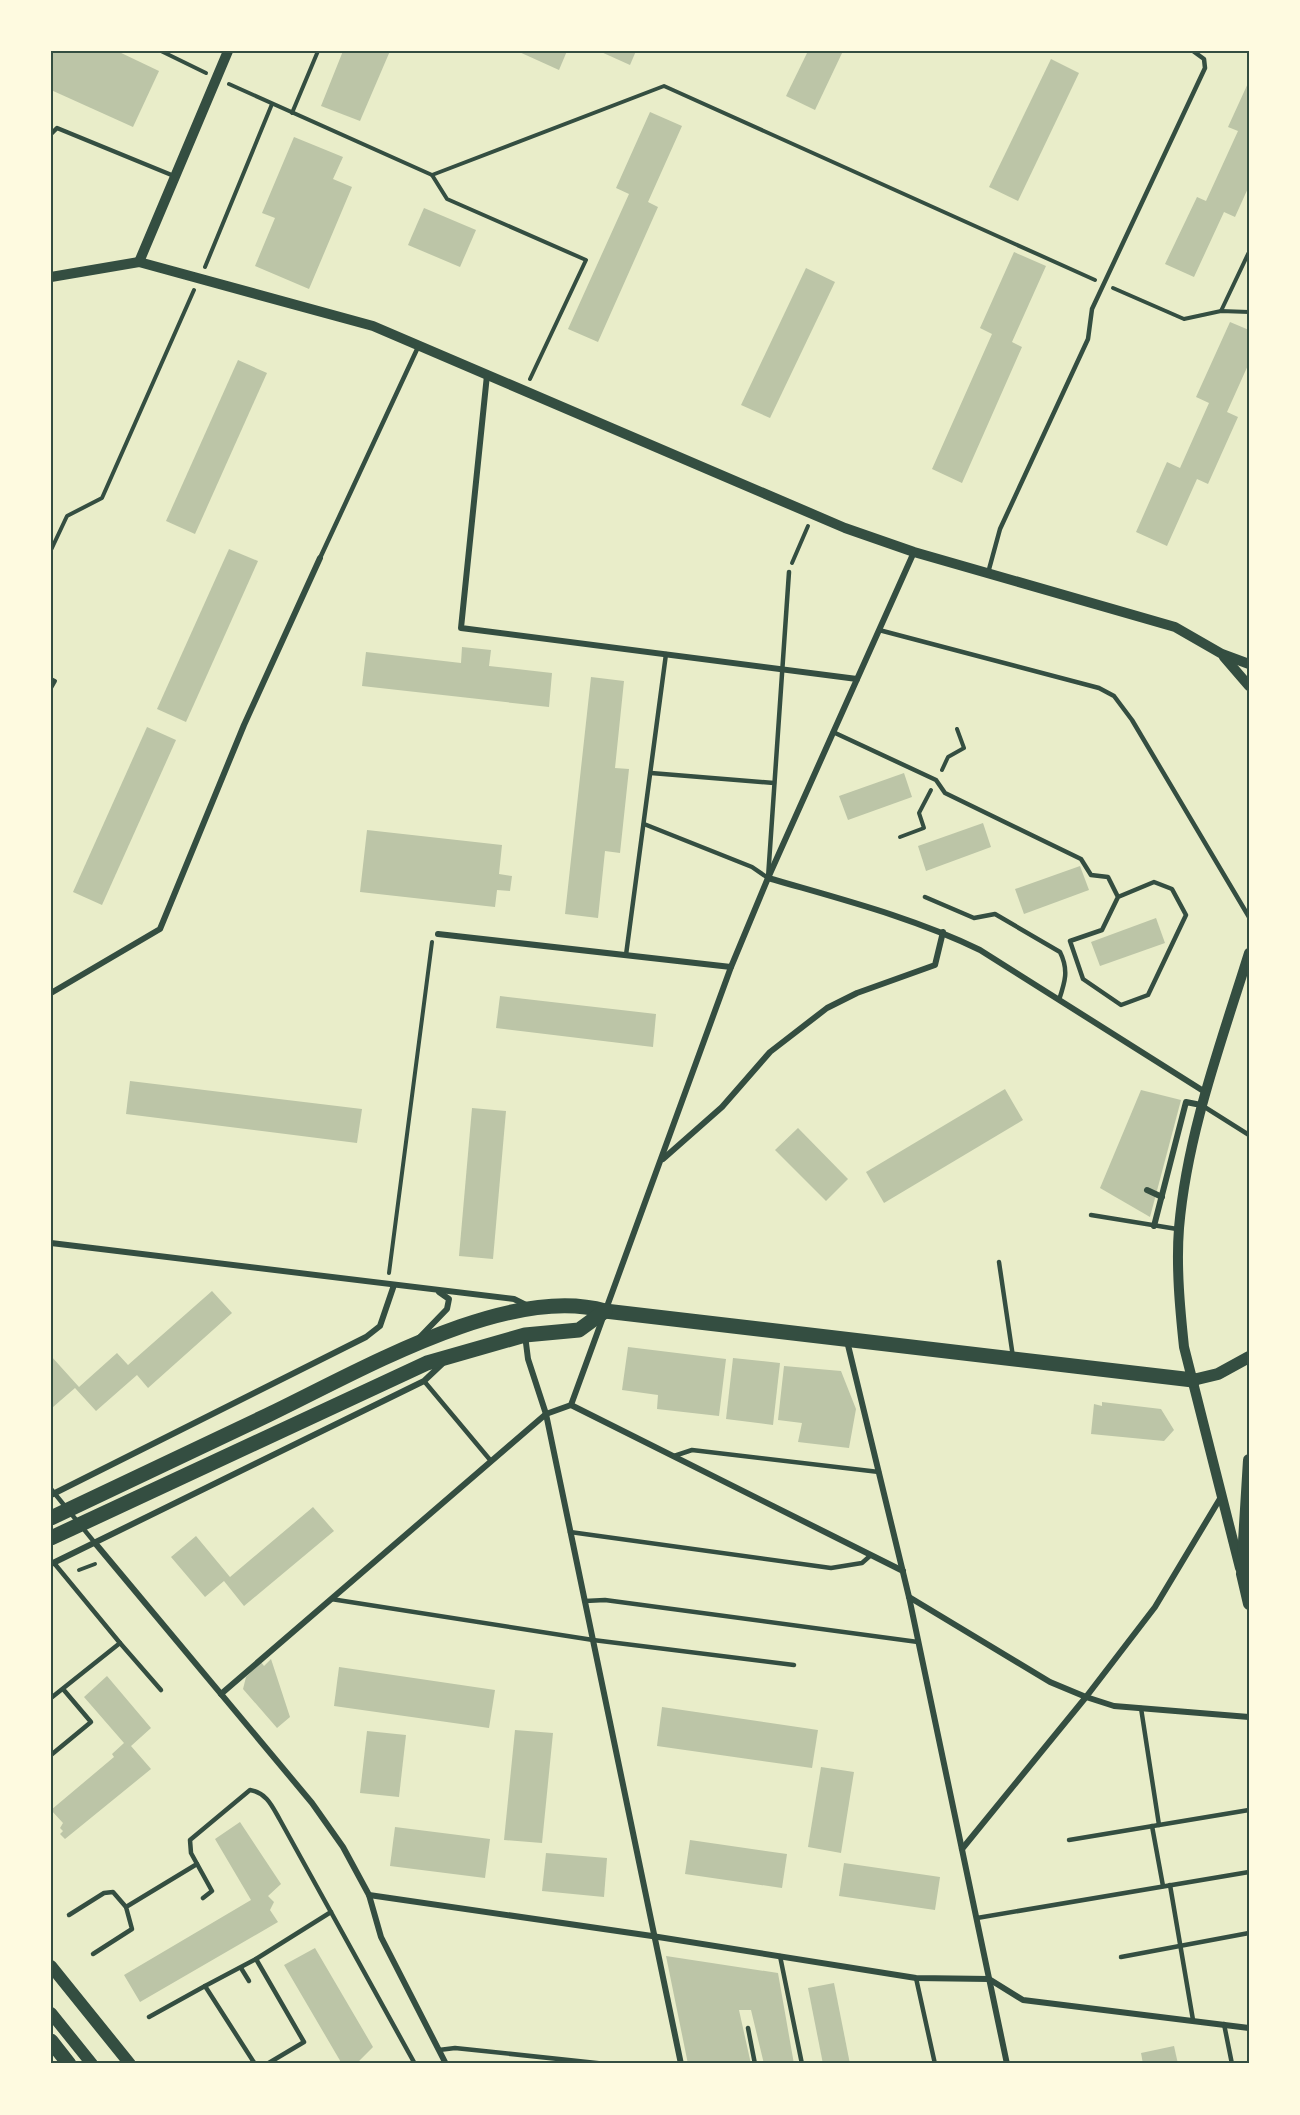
<svg xmlns="http://www.w3.org/2000/svg" width="1300" height="2115" font-family="'DejaVu Sans',sans-serif">
<style>
.building{fill:#bcc5a7}
.lines{fill:none;stroke-linecap:round;stroke-linejoin:round}
.path{stroke:#344e41;stroke-width:4}
.service{stroke:#344e41;stroke-width:4.5}
.minor{stroke:#344e41;stroke-width:6}
.tertiary{stroke:#344e41;stroke-width:10}
.secondary{stroke:#344e41;stroke-width:12}
.primary{stroke:#344e41;stroke-width:15}
.neatline{fill:none;stroke:#344e41;stroke-width:2}
</style>
<rect width="100%" height="100%" fill="#e9edc9"/>
<!-- building -->
<g class="building">
<polygon points="51,51 117,51 159,71 133,127 51,90"/>
<polygon points="343,51 390,51 360,121 321,106"/>
<polygon points="517,51 567,51 559,70"/>
<polygon points="599,51 636,51 630,65"/>
<polygon points="808,51 843,51 815,110 786,96"/>
<polygon points="1051,59 1079,73 1018,201 989,187"/>
<polygon points="1249,81 1249,186 1235,217 1224,212 1194,277 1165,264 1197,197 1206,201 1238,131 1228,127"/>
<polygon points="650,112 682,126 648,202 658,207 598,342 568,329 629,194 616,188"/>
<polygon points="294,137 343,157 333,179 352,187 309,289 255,266 275,218 262,213"/>
<polygon points="424,208 476,230 460,267 408,245"/>
<polygon points="1014,252 1046,266 1012,342 1022,347 962,483 932,469 992,334 980,328"/>
<polygon points="806,268 835,282 770,418 741,405"/>
<polygon points="1230,322 1249,330 1249,363 1227,412 1238,417 1208,484 1197,479 1167,546 1136,532 1167,462 1180,468 1209,403 1196,397"/>
<polygon points="238,360 267,373 195,534 166,521"/>
<polygon points="229,549 258,561 186,722 157,709"/>
<polygon points="462,647 491,650 489,666 552,673 549,707 362,686 366,652 461,663"/>
<polygon points="591,677 624,681 615,768 629,769 620,853 605,851 598,918 565,914"/>
<polygon points="147,727 176,740 102,905 73,892"/>
<polygon points="904,773 912,797 848,820 839,796"/>
<polygon points="983,823 991,847 926,871 918,846"/>
<polygon points="367,830 502,845 499,874 512,876 510,891 497,890 495,907 360,892"/>
<polygon points="1080,866 1089,890 1024,914 1015,889"/>
<polygon points="1156,918 1165,943 1100,966 1091,942"/>
<polygon points="500,996 656,1014 653,1047 496,1028"/>
<polygon points="130,1081 362,1109 357,1143 126,1114"/>
<polygon points="1005,1089 1023,1120 884,1203 866,1172"/>
<polygon points="1141,1090 1181,1100 1150,1217 1100,1188"/>
<polygon points="472,1108 506,1111 493,1259 459,1256"/>
<polygon points="798,1128 848,1179 826,1201 775,1150"/>
<polygon points="212,1291 232,1313 148,1388 137,1375 96,1411 75,1388 53,1407 51,1405 51,1356 79,1387 117,1353 128,1365"/>
<polygon points="628,1347 726,1359 719,1416 657,1409 658,1395 622,1390"/>
<polygon points="733,1358 780,1363 773,1425 726,1419"/>
<polygon points="784,1366 841,1371 856,1409 849,1448 798,1442 802,1423 778,1420"/>
<polygon points="1102,1402 1161,1409 1174,1430 1164,1441 1091,1434 1094,1404 1102,1406"/>
<polygon points="313,1507 334,1531 244,1606 224,1581 205,1597 171,1557 196,1536 230,1577"/>
<polygon points="271,1659 290,1717 277,1728 243,1689 246,1677 261,1662 264,1666"/>
<polygon points="339,1667 495,1690 489,1728 334,1706"/>
<polygon points="107,1676 151,1728 131,1746 151,1769 65,1839 60,1834 63,1831 60,1828 63,1823 51,1810 114,1757 112,1754 124,1743 84,1697"/>
<polygon points="662,1707 818,1730 812,1768 657,1746"/>
<polygon points="515,1730 553,1733 542,1843 504,1840"/>
<polygon points="367,1731 406,1735 399,1797 360,1793"/>
<polygon points="821,1767 854,1772 841,1853 808,1847"/>
<polygon points="240,1822 281,1884 268,1896 274,1902 270,1910 278,1922 140,2002 124,1975 251,1900 215,1839"/>
<polygon points="395,1827 490,1839 485,1878 390,1866"/>
<polygon points="690,1840 787,1854 782,1888 685,1874"/>
<polygon points="546,1853 607,1858 604,1897 542,1891"/>
<polygon points="844,1863 940,1877 935,1910 839,1896"/>
<polygon points="315,1948 373,2047 359,2061 360,2064 342,2064 284,1965"/>
<polygon points="666,1956 778,1973 794,2064 764,2064 751,2010 739,2010 751,2064 688,2064"/>
<polygon points="834,1983 850,2064 823,2064 808,1988"/>
<polygon points="1174,2046 1178,2064 1143,2064 1141,2053"/>
</g>
<g class="lines">
<!-- path -->
<g class="path">
<polyline points="161,51 206,73"/>
<polyline points="229,84 432,175 664,86 1095,280"/>
<polyline points="292,113 318,51"/>
<polyline points="432,175 447,199 586,260 530,379"/>
<polyline points="205,267 272,104"/>
<polyline points="1113,288 1184,319 1221,311 1249,312"/>
<polyline points="1221,311 1249,252"/>
<polyline points="51,550 67,516 102,498 194,290"/>
<polyline points="792,563 808,526"/>
<polyline points="51,679 55,681 51,688"/>
<polyline points="942,770 948,757 964,748 957,729"/>
<polyline points="900,837 924,828 919,813 931,790"/>
<polyline points="389,1273 432,942"/>
<polyline points="79,1570 95,1564"/>
</g>
<!-- service -->
<g class="service">
<polyline points="51,134 57,128 174,176"/>
<polyline points="320,558 419,345"/>
<polyline points="988,573 1000,529 1088,339 1092,309 1205,68 1204,59 1193,51"/>
<polyline points="879,630 1099,688 1114,696 1132,720 1249,917"/>
<polyline points="833,732 936,780 945,793 1081,859 1091,875 1108,877 1118,897 1154,882 1172,889 1186,915 1148,995 1121,1005 1083,979 1070,941 1102,930 1118,897"/>
<polyline points="651,773 774,783"/>
<polyline points="644,824 752,867 768,878 789,572"/>
<path d="M925,897L974,918L995,914L1060,952C1069,970 1065,982 1059,1000"/>
<polyline points="626,955 666,654"/>
<polyline points="1203,1106 1249,1135"/>
<polyline points="1091,1215 1177,1229"/>
<polyline points="999,1262 1013,1357"/>
<polyline points="424,1381 491,1461"/>
<polyline points="674,1456 692,1450 879,1472"/>
<polyline points="51,1489 95,1543"/>
<polyline points="570,1532 831,1568 862,1563 871,1555"/>
<polyline points="331,1599 593,1640 794,1665"/>
<polyline points="585,1601 605,1600 918,1642"/>
<polyline points="120,1643 161,1690"/>
<polyline points="51,1698 120,1643 54,1563"/>
<polyline points="1141,1708 1159,1825"/>
<polyline points="51,1755 91,1722 63,1689"/>
<polyline points="1152,1826 1163,1886"/>
<polyline points="1069,1840 1249,1810"/>
<polyline points="1170,1885 1193,2020"/>
<path d="M203,1898L212,1891L191,1853L190,1840L250,1790C267,1793 272,1806 280,1820L415,2064"/>
<polyline points="69,1915 104,1893 113,1892 126,1907"/>
<polyline points="977,1918 1249,1872"/>
<polyline points="93,1954 132,1929 126,1907 197,1864"/>
<polyline points="780,1956 802,2064"/>
<polyline points="1121,1957 1249,1933"/>
<polyline points="256,1959 304,2042 267,2064"/>
<polyline points="241,1968 249,1981"/>
<polyline points="916,1978 935,2064"/>
<polyline points="205,1986 256,1959 331,1912"/>
<polyline points="149,2017 205,1986 255,2064"/>
<polyline points="1224,2024 1232,2064"/>
<polyline points="748,2028 755,2064"/>
<polyline points="439,2050 455,2048 606,2064"/>
</g>
<!-- minor -->
<g class="minor">
<polyline points="487,375 461,628 857,679"/>
<path d="M768,878C840,899 912,917 980,950L1205,1092"/>
<polyline points="438,934 731,967"/>
<polyline points="51,993 160,929 244,725 320,558"/>
<polyline points="663,1159 722,1107 770,1052 827,1008 857,993 935,965 943,932"/>
<polyline points="1147,1190 1162,1197"/>
<polyline points="1154,1226 1186,1102 1201,1105"/>
<polyline points="51,1243 514,1299 528,1306"/>
<polyline points="525,1335 528,1359 546,1414 681,2064"/>
<polyline points="419,1338 447,1309 449,1299 439,1292"/>
<polyline points="847,1341 909,1597 1007,2064"/>
<polyline points="571,1405 903,1571"/>
<polyline points="51,1495 366,1337 380,1326 394,1285"/>
<polyline points="95,1543 312,1803 343,1847 369,1895 381,1937 446,2064"/>
<polyline points="51,1564 424,1381 442,1364"/>
<polyline points="909,1597 1050,1682 1086,1697 1114,1706 1249,1717"/>
<polyline points="221,1694 546,1414 571,1405 731,967 768,878 914,552"/>
<polyline points="962,1849 1086,1697 1155,1607 1221,1497"/>
<polyline points="369,1895 652,1936 916,1978 989,1979 1023,2000 1249,2028"/>
</g>
<!-- tertiary -->
<g class="tertiary">
<polyline points="139,262 228,51"/>
<polyline points="51,277 139,262 373,326 845,528 914,552 1175,627 1222,654 1249,664"/>
<polyline points="1224,657 1249,686"/>
<path d="M1240,1568L1184,1347C1180,1309 1176,1267 1179,1228C1187,1134 1221,1043 1249,953"/>
</g>
<!-- secondary -->
<g class="secondary">
<polyline points="1193,1380 1218,1374 1249,1357"/>
<polyline points="1249,1460 1242,1574 1249,1604"/>
<polyline points="51,1966 130,2064"/>
<polyline points="51,2013 92,2064"/>
</g>
<!-- primary -->
<g class="primary">
<path d="M51,1518C124,1484 196,1449 268,1415C356,1373 508,1283 605,1311L1193,1380"/>
<polyline points="51,1538 427,1363 525,1335 579,1330 605,1311"/>
<polyline points="51,2041 69,2064"/>
</g>
</g>
<!-- border -->
<rect width="1300" height="2115" fill="none" stroke="#fefae0" stroke-width="105"/>
<rect x="52" y="52" width="1196" height="2010" class="neatline"/>
</svg>
